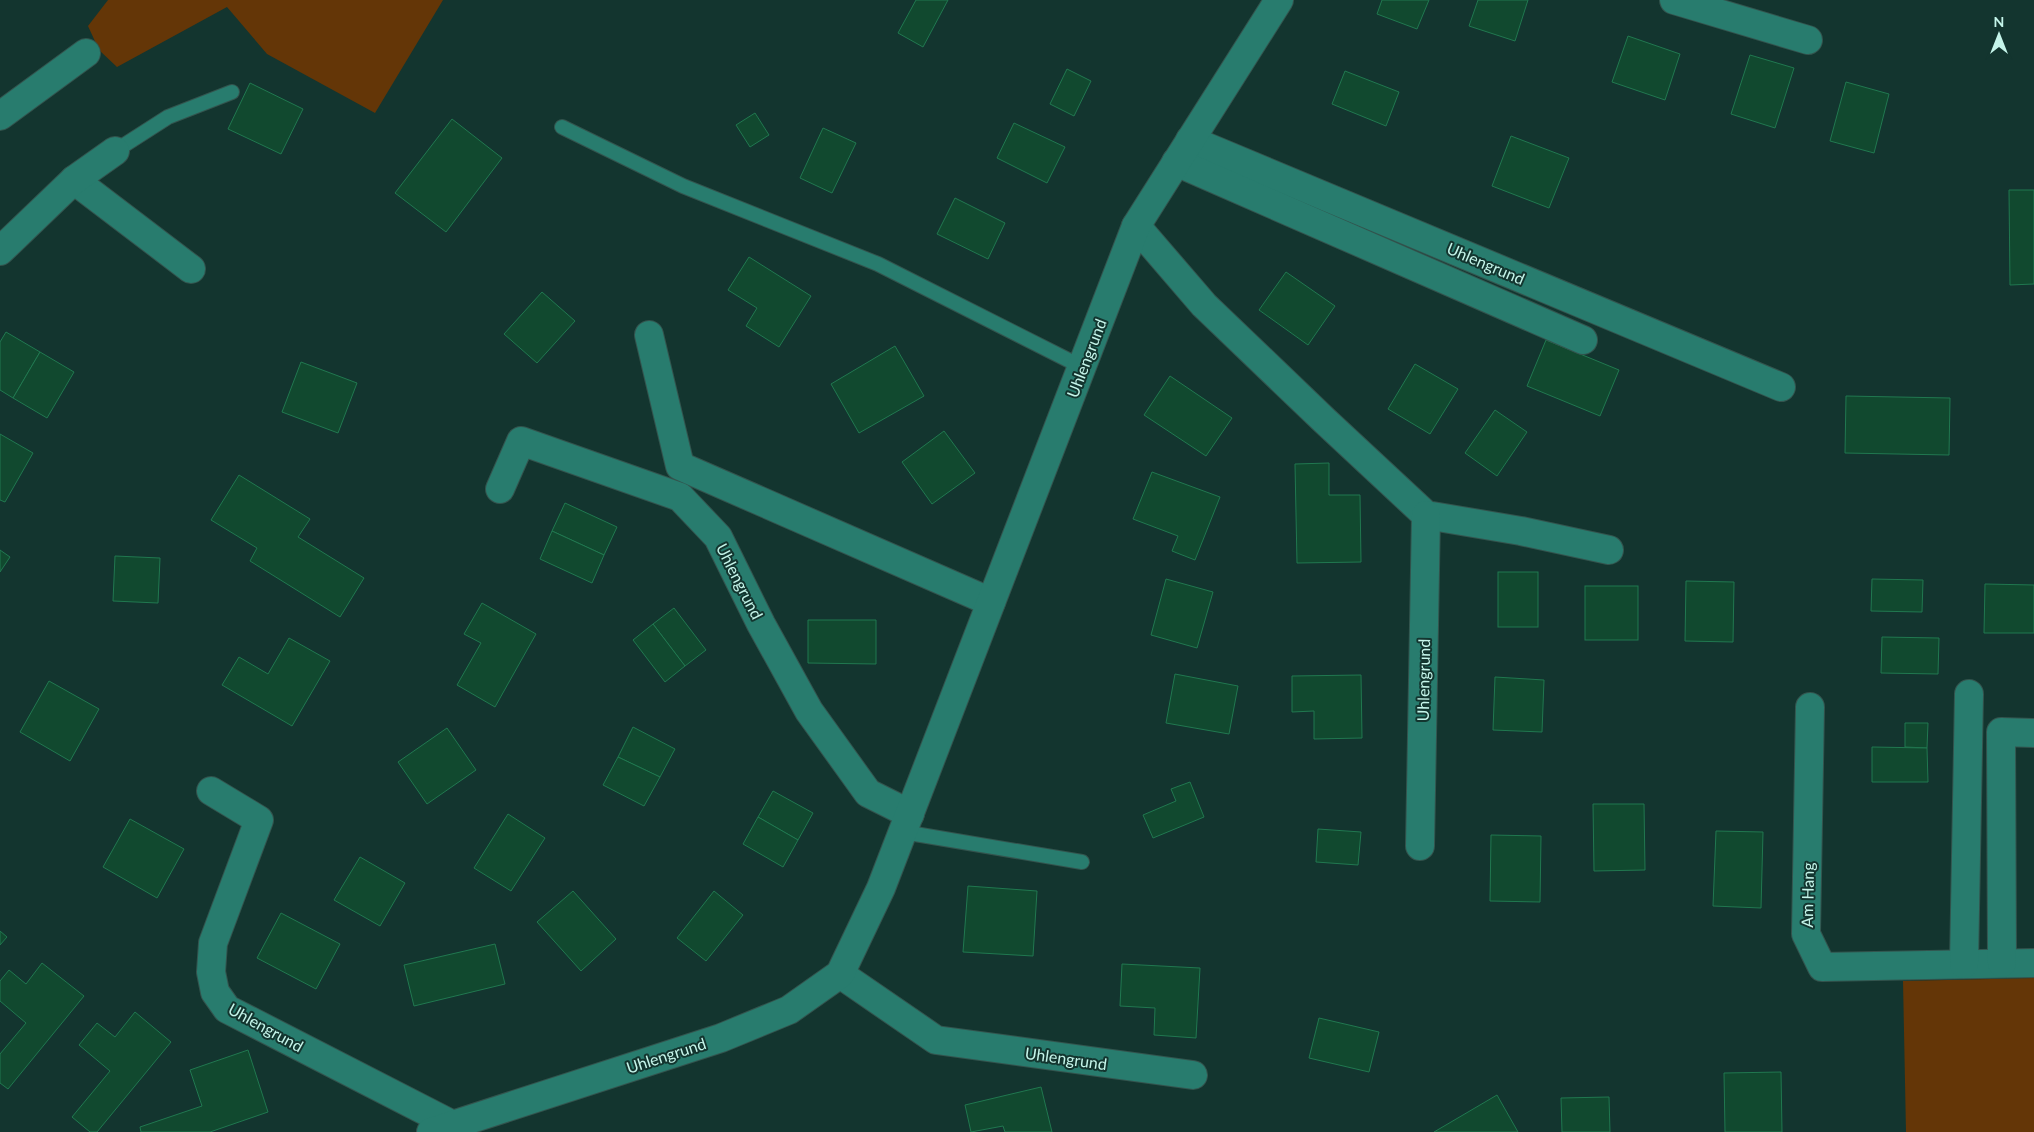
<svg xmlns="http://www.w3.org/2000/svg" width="2034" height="1132" font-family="Lato,sans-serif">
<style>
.green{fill:#643607}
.building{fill:#11492f;stroke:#217850}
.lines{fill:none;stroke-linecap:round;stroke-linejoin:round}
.lane-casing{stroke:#33544e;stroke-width:16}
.street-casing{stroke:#33544e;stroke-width:30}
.lane{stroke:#287c6e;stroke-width:14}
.street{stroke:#287c6e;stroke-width:28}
.labels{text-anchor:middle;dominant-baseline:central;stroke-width:4;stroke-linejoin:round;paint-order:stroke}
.street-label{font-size:16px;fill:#c5f5ea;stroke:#13352f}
</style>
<rect width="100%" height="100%" fill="#13352f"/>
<!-- green -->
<g class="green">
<polygon points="108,0 443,0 375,113 267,54 227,7 117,67 99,50 88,26"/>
<polygon points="2034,978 2034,1132 1906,1132 1903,981"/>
</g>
<!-- building -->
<g class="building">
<polygon points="916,0 948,0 923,47 898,33"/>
<polygon points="1382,0 1429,0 1417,29 1377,14"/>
<polygon points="1478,0 1528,0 1515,41 1469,26"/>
<polygon points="1628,36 1680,54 1665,100 1612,82"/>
<polygon points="1750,55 1794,68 1775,128 1731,114"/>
<polygon points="1067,69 1091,81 1074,116 1050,104"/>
<polygon points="1345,71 1399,92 1386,126 1332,104"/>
<polygon points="1846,82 1889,94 1874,153 1830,141"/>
<polygon points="250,83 303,109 281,154 228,129"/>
<polygon points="755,113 769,135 750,147 736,125"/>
<polygon points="452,119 502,158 446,232 395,193"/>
<polygon points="1014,123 1065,147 1047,183 997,158"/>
<polygon points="823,128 856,143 832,193 800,178"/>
<polygon points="1511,136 1569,158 1549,208 1492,186"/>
<polygon points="2009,190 2034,190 2034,284 2010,285"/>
<polygon points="955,198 1005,223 988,259 937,234"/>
<polygon points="749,257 811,296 779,347 746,326 757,308 728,290"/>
<polygon points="1286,272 1335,306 1308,345 1259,310"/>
<polygon points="542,292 575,321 537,363 504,334"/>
<polygon points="6,332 40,352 13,398 0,390 0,342"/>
<polygon points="1546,340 1619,370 1600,416 1527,386"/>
<polygon points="895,346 924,396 859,433 831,384"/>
<polygon points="40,352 74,372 47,418 13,398"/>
<polygon points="301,362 357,383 338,433 282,412"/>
<polygon points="1415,364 1458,389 1430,434 1388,409"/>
<polygon points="1170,376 1232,418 1206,456 1144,415"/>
<polygon points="1846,396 1950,398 1949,455 1845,453"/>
<polygon points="1495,410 1527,432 1497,476 1465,453"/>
<polygon points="944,431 975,473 932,504 902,462"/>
<polygon points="0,434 33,453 5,502 0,500"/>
<polygon points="1329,463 1329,495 1360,495 1361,562 1297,563 1295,464"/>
<polygon points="1152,472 1220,497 1195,560 1172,551 1178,536 1133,519"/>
<polygon points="239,475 310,519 298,537 364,578 340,617 250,561 257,548 211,520"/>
<polygon points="565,503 617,527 604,555 552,531"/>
<polygon points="552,531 604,555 592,583 540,559"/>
<polygon points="0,550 10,557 0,572"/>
<polygon points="115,556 160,558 158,603 113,601"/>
<rect x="1498" y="572" width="40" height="55"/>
<polygon points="1166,579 1213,592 1197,648 1151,635"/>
<polygon points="1872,579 1923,580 1922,612 1871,611"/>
<polygon points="1686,581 1734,582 1733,642 1685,641"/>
<polygon points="1985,584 2034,585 2034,633 1984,633"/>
<rect x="1585" y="586" width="53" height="54"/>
<polygon points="482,603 536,634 495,707 457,685 481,643 464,634"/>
<polygon points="674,608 706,650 685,666 653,624"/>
<polygon points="808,620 876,620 876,664 808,663"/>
<polygon points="653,624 685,666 665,682 633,640"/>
<polygon points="1882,637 1939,638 1938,674 1881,673"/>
<polygon points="289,638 330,661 292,726 222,685 239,657 268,674"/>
<polygon points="1175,674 1238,686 1229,734 1166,723"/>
<polygon points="1361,675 1362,738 1314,739 1314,711 1292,712 1292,676"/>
<polygon points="1495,677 1544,680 1542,732 1493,730"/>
<polygon points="49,681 99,709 70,761 20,732"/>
<polygon points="1905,723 1928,723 1927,748 1905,747"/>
<polygon points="633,727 675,749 660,777 618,757"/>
<polygon points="447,728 476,770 427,804 398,762"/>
<polygon points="1872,747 1927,748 1928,782 1872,782"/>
<polygon points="618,757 660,777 644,806 603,785"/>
<polygon points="1190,782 1204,817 1153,838 1143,815 1176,801 1171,789"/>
<polygon points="773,791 813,813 798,840 758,817"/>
<polygon points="1593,804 1644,804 1645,870 1594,871"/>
<polygon points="508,814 545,838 511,891 474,868"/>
<polygon points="758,817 798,840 783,867 743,844"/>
<polygon points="130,819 184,849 157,898 103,867"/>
<polygon points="1318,829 1361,832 1358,865 1316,862"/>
<polygon points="1716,831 1763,832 1761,908 1713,906"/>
<polygon points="1491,835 1541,836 1540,902 1490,901"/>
<polygon points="360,857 405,883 380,926 334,900"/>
<polygon points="968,886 1037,891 1033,956 963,952"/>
<polygon points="573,891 616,939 581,971 537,922"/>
<polygon points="714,891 743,915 706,961 677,938"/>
<polygon points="281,913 340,944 316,989 257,958"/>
<polygon points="0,931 7,937 0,945"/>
<polygon points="495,944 505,984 414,1006 404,965"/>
<polygon points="42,963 84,996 8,1089 0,1083 0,1054 26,1023 0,1001 0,981 9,970 26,984"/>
<polygon points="1122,964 1200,968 1196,1038 1154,1035 1155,1008 1120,1006"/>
<polygon points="135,1012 171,1042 97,1132 90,1132 72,1117 110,1071 79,1045 97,1023 115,1037"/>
<polygon points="1319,1018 1379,1032 1369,1072 1309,1058"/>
<polygon points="248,1050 268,1112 210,1132 141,1132 140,1127 202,1106 190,1070"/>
<polygon points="1781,1072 1782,1132 1725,1132 1724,1073"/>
<polygon points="1041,1087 1052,1132 1005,1132 1003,1126 971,1132 965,1105"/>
<polygon points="1497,1095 1518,1132 1434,1132"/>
<polygon points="1609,1097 1610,1132 1562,1132 1561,1098"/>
</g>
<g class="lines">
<defs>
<g id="lane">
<polyline points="562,127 683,186 878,264 1082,367"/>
<polyline points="115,151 168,117 232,92"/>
<polyline points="903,832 1082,862"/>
</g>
<g id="street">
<polyline points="1674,0 1808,40"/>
<polyline points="0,116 86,53"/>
<polyline points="1190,140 1781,387"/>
<polyline points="1176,162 1583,340"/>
<polyline points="74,180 191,269"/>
<polyline points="1136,226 1204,305 1324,420 1426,515 1521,531 1609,550"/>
<polyline points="0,251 74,180 115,151"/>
<polyline points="649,335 680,466 991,602"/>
<polyline points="500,489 521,441 680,497 718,537 761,624 809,711 868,793 910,814"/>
<polyline points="1810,707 1806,934 1822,967 2034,963"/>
<polyline points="211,791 259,820 213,943 211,972 215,992 227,1009 453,1125"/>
<polyline points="1420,846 1426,515"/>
<polyline points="2002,963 2001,732 2034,733"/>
<polyline points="1964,964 1969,694"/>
<polyline points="840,974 936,1040 1193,1075"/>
<polyline points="431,1132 721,1038 789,1010 840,974 881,888 1136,226 1279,0"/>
</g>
</defs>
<!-- lane casing -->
<use href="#lane" class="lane-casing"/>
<!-- street casing -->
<use href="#street" class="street-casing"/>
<!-- lane -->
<use href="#lane" class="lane"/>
<!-- street -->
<use href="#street" class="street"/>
</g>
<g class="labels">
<!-- street labels -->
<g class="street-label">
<text transform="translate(1486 263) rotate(23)">Uhlengrund</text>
<text transform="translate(1086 358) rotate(-69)">Uhlengrund</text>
<text transform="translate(740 581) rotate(63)">Uhlengrund</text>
<text transform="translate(1423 680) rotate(-89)">Uhlengrund</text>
<text transform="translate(1807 895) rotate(-89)">Am Hang</text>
<text transform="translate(266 1027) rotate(29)">Uhlengrund</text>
<text transform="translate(666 1055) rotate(-18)">Uhlengrund</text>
<text transform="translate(1066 1058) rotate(8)">Uhlengrund</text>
</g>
</g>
<!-- north arrow -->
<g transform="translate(1999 35)" stroke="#13352f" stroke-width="4" paint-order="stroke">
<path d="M0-4L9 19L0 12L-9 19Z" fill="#c5f5ea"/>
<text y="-8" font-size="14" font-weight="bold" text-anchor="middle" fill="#c5f5ea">N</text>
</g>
</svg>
